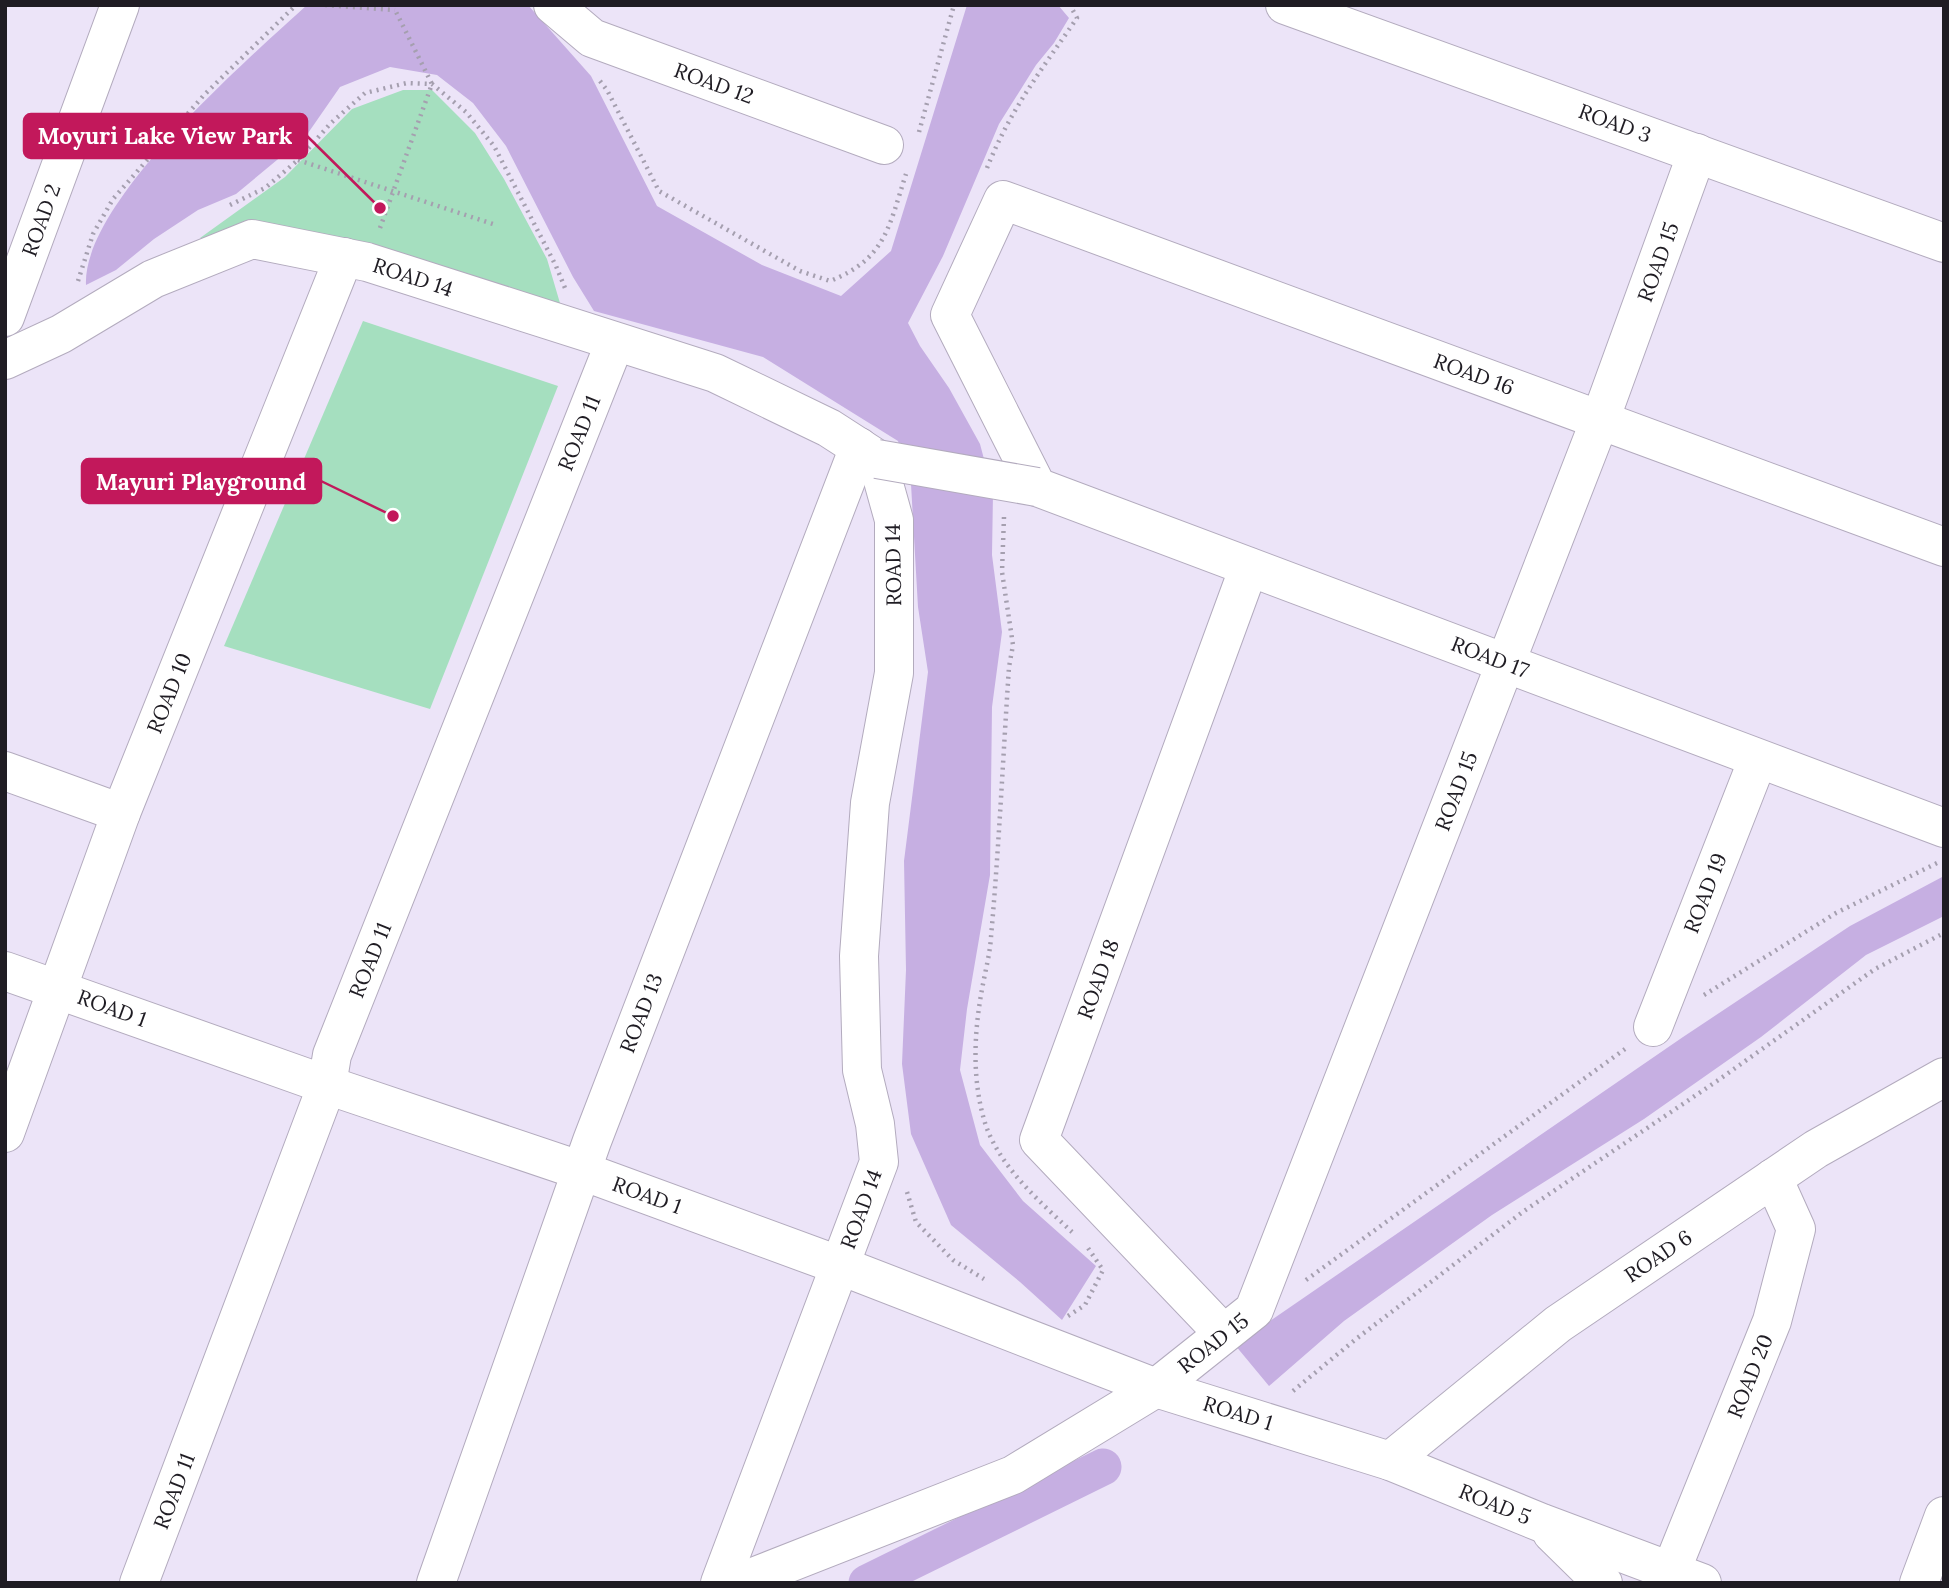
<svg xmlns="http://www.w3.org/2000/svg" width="1949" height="1588" font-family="Lora,serif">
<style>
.green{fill:#a5dfbf}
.water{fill:#c6afe2}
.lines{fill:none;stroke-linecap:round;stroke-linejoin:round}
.canal{stroke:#c6afe2;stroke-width:37}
.minor-casing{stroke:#b3abbe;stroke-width:40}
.path{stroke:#a59faf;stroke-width:4.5;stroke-dasharray:2 5;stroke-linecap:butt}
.minor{stroke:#fff;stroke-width:38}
.minor-bridge-casing{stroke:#b3abbe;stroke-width:40;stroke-linecap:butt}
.minor-bridge{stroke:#fff;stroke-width:38}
.labels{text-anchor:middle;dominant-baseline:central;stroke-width:7;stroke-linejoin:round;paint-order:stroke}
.street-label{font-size:21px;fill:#1f1c23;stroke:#fff}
.leader{fill:none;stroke:#c2185b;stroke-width:2.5}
.callout-dot{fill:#c2185b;stroke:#fff;stroke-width:2.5}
.callout{fill:#c2185b;stroke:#c2185b;stroke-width:2.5}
.callout-label{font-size:23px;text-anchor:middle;font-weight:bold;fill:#fff}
</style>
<rect width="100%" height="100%" fill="#ece4f8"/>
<!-- green -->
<g class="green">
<polygon points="403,90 432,90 475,133 504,179 547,259 562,310 353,240 200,238 285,177 352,109"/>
<polygon points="363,321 558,386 430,709 224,646"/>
</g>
<!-- water -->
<g class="water">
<path d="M307,5H528L591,76L657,206L762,265L841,296L891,251L967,5H1058L1069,18L1054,43L1036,65L999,124L943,256L908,323L920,346L949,388L980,444L993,493L992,555L1002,632L992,707L990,875L967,1009L960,1070L980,1145L1023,1201L1096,1266L1062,1320L1020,1282L951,1225L911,1134L902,1064L906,970L904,861L928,672L918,607L911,484L898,441L763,357L594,311L573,277L506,146L473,103L437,75L390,67L340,87L306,136L236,194L198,210L154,239L116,270L86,285C82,203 248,59 307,5Z"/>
<polygon points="1944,876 1944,916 1866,955 1761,1037 1644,1119 1492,1215 1344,1321 1269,1386 1235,1345 1683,1037 1850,926"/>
</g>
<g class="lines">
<!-- canal -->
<polyline class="canal" points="867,1583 1103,1467"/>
<defs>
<g id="minor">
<polyline points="553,5 592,38 884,145"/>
<polyline points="1285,5 1944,243"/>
<polyline points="5,317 120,5"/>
<polyline points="5,360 61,334 153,279 252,239 367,262 715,373 829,428 877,459 894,520 894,673 870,803 859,956 862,1070 875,1124 879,1162 720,1583"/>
<polyline points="1944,547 1003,200 950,315 1037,487 1944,828"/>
<polyline points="5,771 121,813"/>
<polyline points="5,971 327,1085 582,1171 841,1266 1156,1388 1390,1461 1542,1523 1702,1583"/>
<polyline points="1653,1027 1758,759"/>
<polyline points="5,1133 121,813 344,257"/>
<polyline points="1223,1333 1039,1140 1249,567"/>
<polyline points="1390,1461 1558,1324 1816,1149 1944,1077"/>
<polyline points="1552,1533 1603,1583"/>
<polyline points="1671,1571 1772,1321 1796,1229 1773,1178"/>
<polyline points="139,1583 327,1085 332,1055 615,342"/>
<polyline points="436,1583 592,1141 859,447"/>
<polyline points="738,1583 1013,1475 1156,1388 1254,1310 1600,420 1697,153"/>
<polyline points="1919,1583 1944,1516"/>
</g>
</defs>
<!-- minor casing -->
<use href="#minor" class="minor-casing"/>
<!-- path -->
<g class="path">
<polyline points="325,5 395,10"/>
<path d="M600,81L607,90L659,191L800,271L830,281C886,259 889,226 906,174"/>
<polyline points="919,132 954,5"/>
<polyline points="298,160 496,225"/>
<path d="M987,168C1010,110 1042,69 1077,18L1070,5"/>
<polyline points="230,205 265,188 298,160 331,123 365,93 407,83 432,84 466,112 494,146 556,266 565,288"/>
<polyline points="380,228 432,84 395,10"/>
<polyline points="78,281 93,234 113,199 204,95 296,5"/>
<path d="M1004,517L1002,572L1013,645L1009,667C1003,757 999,847 991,937C990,953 986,968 983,984C974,1030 971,1080 986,1126C1001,1168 1040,1202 1072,1232"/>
<polyline points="1704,995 1836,913 1937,863"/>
<polyline points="907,1192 916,1222 953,1260 984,1279"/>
<polyline points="1306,1280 1625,1049"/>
<polyline points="1068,1316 1085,1305 1103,1270 1088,1248"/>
<polyline points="1293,1391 1356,1339 1524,1211 1717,1081 1875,969 1944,933"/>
</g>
<!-- minor -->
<use href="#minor" class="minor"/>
<defs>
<polyline id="minor-bridge" points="877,459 1037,487"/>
</defs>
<!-- minor-bridge casing -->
<use href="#minor-bridge" class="minor-bridge-casing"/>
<!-- minor-bridge -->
<use href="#minor-bridge" class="minor-bridge"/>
</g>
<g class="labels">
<!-- street labels -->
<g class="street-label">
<text transform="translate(714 83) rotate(20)">ROAD 12</text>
<text transform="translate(1615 123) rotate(20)">ROAD 3</text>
<text transform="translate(41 220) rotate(-70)">ROAD 2</text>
<text transform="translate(1658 262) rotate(-70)">ROAD 15</text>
<text transform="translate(413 277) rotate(18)">ROAD 14</text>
<text transform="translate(1474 374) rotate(20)">ROAD 16</text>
<text transform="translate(579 433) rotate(-68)">ROAD 11</text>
<text transform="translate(893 565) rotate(-91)">ROAD 14</text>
<text transform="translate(1490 657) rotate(21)">ROAD 17</text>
<text transform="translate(169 693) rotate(-68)">ROAD 10</text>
<text transform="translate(1456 791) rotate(-69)">ROAD 15</text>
<text transform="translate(1705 893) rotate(-69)">ROAD 19</text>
<text transform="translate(370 960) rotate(-68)">ROAD 11</text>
<text transform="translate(1098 979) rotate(-70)">ROAD 18</text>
<text transform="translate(112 1008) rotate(20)">ROAD 1</text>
<text transform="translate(641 1013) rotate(-69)">ROAD 13</text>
<text transform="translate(647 1195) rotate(20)">ROAD 1</text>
<text transform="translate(861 1209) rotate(-70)">ROAD 14</text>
<text transform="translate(1658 1256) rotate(-34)">ROAD 6</text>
<text transform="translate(1213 1343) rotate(-38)">ROAD 15</text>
<text transform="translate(1750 1376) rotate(-68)">ROAD 20</text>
<text transform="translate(1238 1413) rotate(17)">ROAD 1</text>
<text transform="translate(174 1491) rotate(-69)">ROAD 11</text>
<text transform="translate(1495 1504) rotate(22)">ROAD 5</text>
</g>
</g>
<!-- callouts -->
<path class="leader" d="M380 208L307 136M393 516L321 481"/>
<g class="callout-dot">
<circle cx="380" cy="208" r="7"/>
<circle cx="393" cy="516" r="7"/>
</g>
<g class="callout">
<rect x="24" y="114" width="283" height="44" rx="7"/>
<rect x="82" y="459" width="239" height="44" rx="7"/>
</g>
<g class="callout-label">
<text x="165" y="144">Moyuri Lake View Park</text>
<text x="201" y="490">Mayuri Playground</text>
</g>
<!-- border -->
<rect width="1949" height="1588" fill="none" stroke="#1f1c23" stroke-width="14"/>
</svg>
